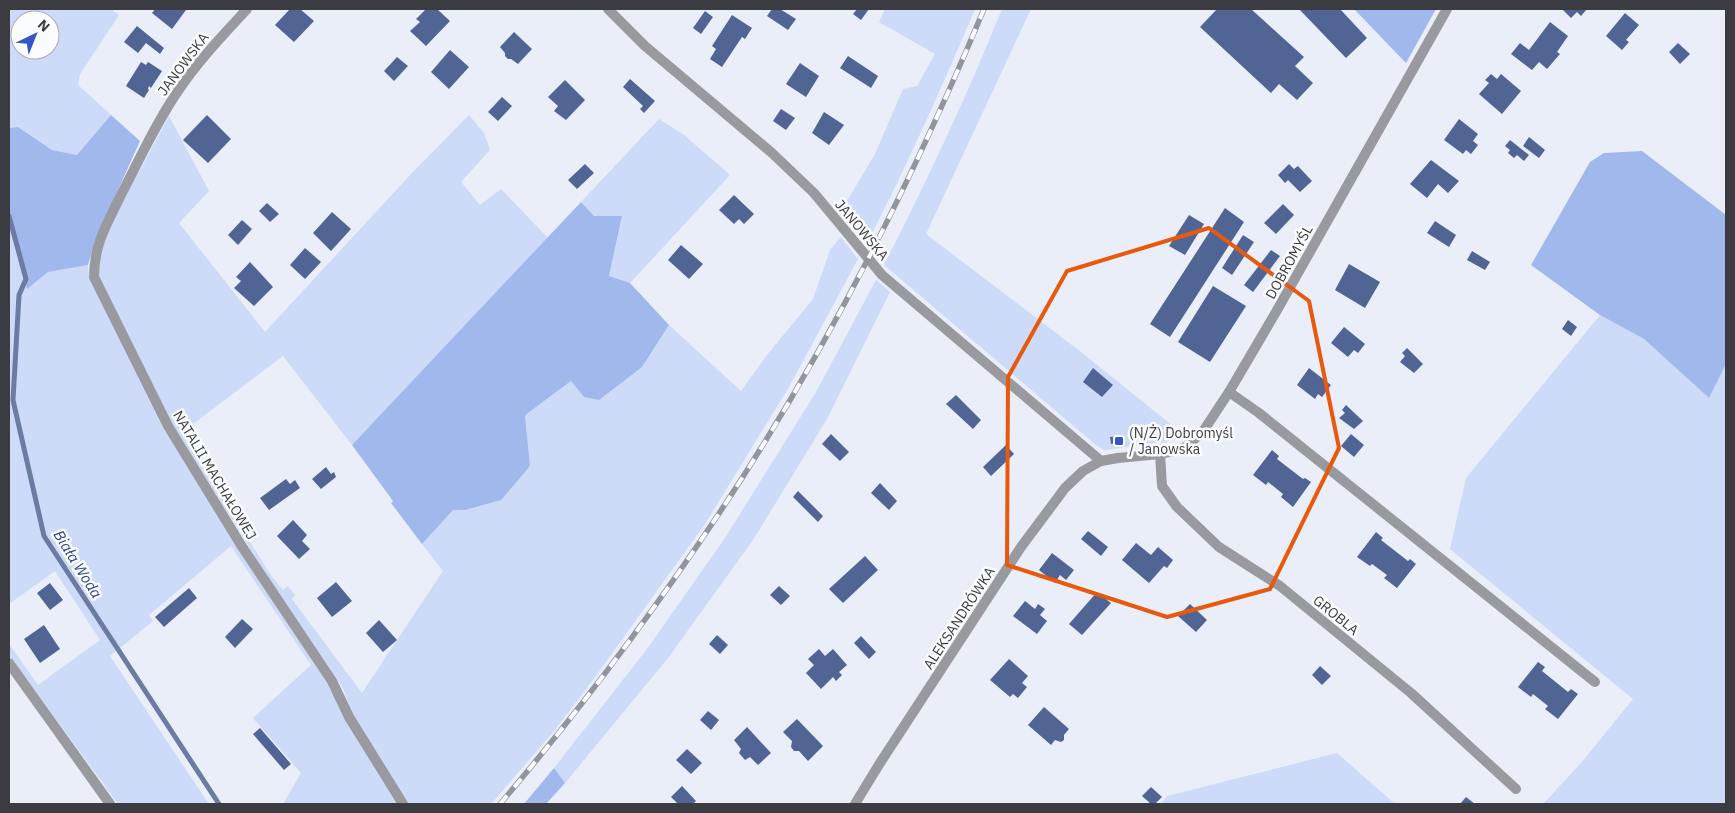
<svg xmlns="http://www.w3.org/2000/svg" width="1735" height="813" font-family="'IBM Plex Sans',sans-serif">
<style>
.green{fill:#cddaf8;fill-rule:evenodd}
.forest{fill:#a1b8ed}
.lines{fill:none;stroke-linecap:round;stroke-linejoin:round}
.stream{stroke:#6c7ba1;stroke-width:5}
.building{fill:#516595}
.street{stroke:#989a9f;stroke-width:10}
.rail-casing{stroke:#91959d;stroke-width:5.5}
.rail{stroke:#fbfcfe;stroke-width:4;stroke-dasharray:11;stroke-linecap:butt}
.marked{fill:none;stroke:#e8590c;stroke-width:4;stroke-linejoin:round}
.poi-dot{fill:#3456c6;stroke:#fbfcfe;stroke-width:2}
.labels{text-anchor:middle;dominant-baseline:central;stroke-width:5;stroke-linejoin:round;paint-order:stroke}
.street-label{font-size:14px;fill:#3a3c41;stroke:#fbfcfe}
.poi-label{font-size:14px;fill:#3a3c41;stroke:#fbfcfe;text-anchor:start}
.water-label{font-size:15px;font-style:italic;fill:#2d4382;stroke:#fbfcfe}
</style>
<rect width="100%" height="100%" fill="#e9eef9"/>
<!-- green -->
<g class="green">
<path d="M9,9H111L119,15L80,74L78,85L111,115L77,155L52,150L18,127L9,128ZM20,20H50V50H20Z"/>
<path d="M885,9H975C941,89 906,168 866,245L841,211L875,154L903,89L917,86L935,54L879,22Z"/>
<path d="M1002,9H1031L926,234L1081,352L1184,435L1166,442L1104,450L1096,445L884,265C927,181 967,96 1002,9Z"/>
<path d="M469,115L484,133L490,150L461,182L480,205L501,189L548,238L352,445L283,356L181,433L272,577L283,590L288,586L295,595L292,599L362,693L443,571L422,544L453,509L465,510L530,467L525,416L528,413L571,381L584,397L642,367L669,325L741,391L767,355L813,299L830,250L841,237L858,259L789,387L705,524L593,680L554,731L491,804H409L352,714L343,688L275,588L172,424L98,276C99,248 111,226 124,201C138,172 154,144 169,116L209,191L179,223L265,332L412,173Z"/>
<polygon points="659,119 684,135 730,175 630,283 609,276 622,217 594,216 581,202"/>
<polygon points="9,216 28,288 48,272 88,265 89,277 162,426 327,682 398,804 283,804 301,773 253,718 311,665 231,546 149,615 153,621 110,656 209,804 118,804 9,655 9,644 38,685 100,640 55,571 9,604"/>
<polygon points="876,280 890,292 827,419 753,540 668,658 565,783 554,768 647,649 725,538 816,392"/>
<polygon points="1600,315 1644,339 1709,398 1726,364 1726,804 1543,804 1581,763 1633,699 1450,549 1466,478"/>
<polygon points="1337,753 1395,804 1161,804 1167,796"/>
</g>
<!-- forest -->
<g class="forest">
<polygon points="1354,9 1436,9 1406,63"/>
<polygon points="111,115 140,141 95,241 88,265 48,272 27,289 9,216 9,128 18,127 52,150 77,155"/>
<polygon points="1642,151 1726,215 1726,364 1709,398 1644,339 1600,315 1531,265 1590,162 1604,153"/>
<polygon points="581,202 594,216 622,216 609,276 630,283 669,325 642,367 599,400 584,397 571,381 528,413 525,416 530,466 501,500 465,510 453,510 422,544 391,503 393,501 352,445"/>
<polygon points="554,768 565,783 546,804 524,804"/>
</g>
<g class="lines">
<!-- stream -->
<polyline class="stream" points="9,216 26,279 19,295 13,400 44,536 219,804"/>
</g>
<!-- building -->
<g class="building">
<polygon points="155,9 185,9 186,10 172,29 152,13"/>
<polygon points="290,9 300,9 314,21 294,42 275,25"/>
<polygon points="426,9 437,9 450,21 426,46 410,31 420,22 416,19"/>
<polygon points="772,9 780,9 796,19 788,30 767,16"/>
<polygon points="857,9 869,9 861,20 853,14"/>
<polygon points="1217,9 1251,9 1304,57 1295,66 1313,83 1297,100 1279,84 1271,93 1200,27"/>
<polygon points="1299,9 1340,9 1367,38 1346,58"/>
<polygon points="1564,9 1587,9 1581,16 1577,12 1571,18 1563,10"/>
<polygon points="705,11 713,17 701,34 693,28"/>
<polygon points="1625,13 1639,25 1626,40 1629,42 1622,50 1606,36"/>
<polygon points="732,15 752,28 745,39 742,37 722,67 710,59 716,49 712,46"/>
<polygon points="1550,22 1568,36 1557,52 1560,54 1547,69 1539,62 1532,70 1511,54 1520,43 1529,50"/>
<polygon points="137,26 164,48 160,54 146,43 138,53 124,42"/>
<polygon points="514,32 532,49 518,64 511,59 508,59 505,56 505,53 500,47"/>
<polygon points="1678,43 1690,54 1680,64 1669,52"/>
<polygon points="450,50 469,67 449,89 431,72"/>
<polygon points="848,56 878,76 871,88 840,68"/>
<polygon points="397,57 408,66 394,81 384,71"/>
<polygon points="141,62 146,65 148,62 162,71 151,88 149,86 148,89 149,90 144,98 126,86"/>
<polygon points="800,63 819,76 806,97 786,84"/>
<polygon points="1491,74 1497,79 1501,74 1521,91 1502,114 1479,94 1489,83 1485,80"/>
<polygon points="630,79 655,101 644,113 640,109 643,106 623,87"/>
<polygon points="565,80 585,100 566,120 554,111 558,106 548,97"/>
<polygon points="502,97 512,106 498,121 488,112"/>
<polygon points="781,109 795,118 786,130 773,121"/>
<polygon points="824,112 844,125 829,145 812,133"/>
<polygon points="207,115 231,139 208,163 183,140"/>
<polygon points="1459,119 1478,134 1473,141 1478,145 1471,154 1466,150 1463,154 1444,140"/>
<polygon points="1529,137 1545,150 1539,158 1523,146"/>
<polygon points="1510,140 1529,155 1524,161 1517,155 1514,158 1508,153 1510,150 1505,146"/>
<polygon points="1431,160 1459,181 1448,193 1438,184 1427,198 1410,184"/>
<polygon points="585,164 594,173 577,189 568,180"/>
<polygon points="1289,164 1294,169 1298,166 1312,181 1300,192 1288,180 1285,183 1278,175"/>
<polygon points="734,195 754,214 744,224 739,219 734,224 719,210"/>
<polygon points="267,203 279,214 270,222 259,211"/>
<polygon points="1283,204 1294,215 1276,234 1264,223"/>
<polygon points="1225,208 1244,222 1170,337 1150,324"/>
<polygon points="332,212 351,229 331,251 313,233"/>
<polygon points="1189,215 1204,224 1185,255 1169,246"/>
<polygon points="242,220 252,229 238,245 228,235"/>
<polygon points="1435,221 1456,235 1449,247 1427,233"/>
<polygon points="1243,235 1254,242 1232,275 1222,268"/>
<polygon points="681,245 703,264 689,279 668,260"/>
<polygon points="305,248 321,262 305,279 290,265"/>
<polygon points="1271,250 1280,256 1253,292 1244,285"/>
<polygon points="1472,251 1490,262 1485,270 1467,260"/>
<polygon points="250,262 273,287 254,306 234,288 241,281 236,277"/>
<polygon points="1349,264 1380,282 1365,308 1335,290"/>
<polygon points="1213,286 1246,306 1210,362 1178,342"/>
<polygon points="1568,320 1577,327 1571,336 1562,329"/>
<polygon points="1344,327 1365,344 1358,353 1354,350 1348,357 1331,343"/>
<polygon points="1407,348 1423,364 1414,373 1400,362 1405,356 1402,353"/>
<polygon points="1093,368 1113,385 1102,397 1083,382"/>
<polygon points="1309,368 1331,385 1322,397 1318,394 1315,399 1297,385"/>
<polygon points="956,395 981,420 973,429 946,404"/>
<polygon points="1346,405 1363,421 1354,429 1339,418 1345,413 1342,410"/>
<polygon points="831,434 849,452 840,461 822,444"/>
<polygon points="1351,434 1364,445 1354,457 1341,446"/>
<polygon points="1121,436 1122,442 1111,444 1110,437"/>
<polygon points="1006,445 1014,454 991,476 983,467"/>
<polygon points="1272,450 1279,456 1277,459 1303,479 1305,478 1311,482 1293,507 1281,497 1283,494 1268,482 1266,485 1253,475"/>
<polygon points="326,467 331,474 334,472 336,477 321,489 312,479"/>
<polygon points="286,479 290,484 295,480 300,488 269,510 260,498"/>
<polygon points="880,483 897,501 889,510 871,493"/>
<polygon points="798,491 823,516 818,522 793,497"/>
<polygon points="293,520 307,535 302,541 310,549 299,559 277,536"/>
<polygon points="1088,531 1108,547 1101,556 1081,539"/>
<polygon points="1376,532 1383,538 1381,540 1408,561 1410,559 1416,564 1397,588 1384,578 1387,575 1372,564 1370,566 1357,557"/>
<polygon points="1136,543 1151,555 1158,547 1173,560 1167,568 1164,566 1149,583 1122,560"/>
<polygon points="1052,553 1074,570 1066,580 1060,575 1055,583 1039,570"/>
<polygon points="865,556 878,570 843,603 829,589"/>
<polygon points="336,582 352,601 332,617 317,598"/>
<polygon points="50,583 63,600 50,610 37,593"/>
<polygon points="779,586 790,596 781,605 770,595"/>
<polygon points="189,588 197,598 164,627 155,617"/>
<polygon points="1097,592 1111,603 1082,635 1069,624"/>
<polygon points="1025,601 1035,609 1038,604 1045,609 1040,615 1047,621 1037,634 1013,616"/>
<polygon points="1190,604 1207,620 1196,632 1178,616"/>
<polygon points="242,619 253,629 235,648 225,637"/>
<polygon points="379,620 397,640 383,652 366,633"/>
<polygon points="44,625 60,649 40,663 24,639"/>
<polygon points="717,635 728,645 720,654 709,644"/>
<polygon points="861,636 876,652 869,659 854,643"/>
<polygon points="819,649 825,656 833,649 847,665 839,672 842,675 836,681 833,677 821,689 806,673 814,665 808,659"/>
<polygon points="1009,659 1028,676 1022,683 1027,687 1018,698 1013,694 1010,697 990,680"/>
<polygon points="1538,662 1545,667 1542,671 1568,692 1571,689 1578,694 1558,719 1545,709 1548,706 1533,694 1531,697 1518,687"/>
<polygon points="1320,666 1331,676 1322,685 1312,675"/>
<polygon points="1044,707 1069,729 1064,735 1064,740 1061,742 1055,740 1051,745 1028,725"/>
<polygon points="708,711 719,720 711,730 700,720"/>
<polygon points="797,719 823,746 808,761 799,751 794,751 791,747 792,741 783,732"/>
<polygon points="747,727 771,753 758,765 750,757 745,760 739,753 741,749 734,740"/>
<polygon points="260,728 291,764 284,770 253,734"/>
<polygon points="687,749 702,763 691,774 676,760"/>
<polygon points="682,786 696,801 693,804 678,804 671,797"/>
<polygon points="1151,787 1162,797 1155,804 1151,804 1142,796"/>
<polygon points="1466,797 1475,804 1460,804"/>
</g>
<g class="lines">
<!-- street -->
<g class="street">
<path d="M247,9C223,35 198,61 178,91C156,123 139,160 121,195C107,224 94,244 94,277L168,426L241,545L332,681L349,717L403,804"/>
<polyline points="608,9 645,46 772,153 814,193 882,275 1101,461"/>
<polyline points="1229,392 1259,413 1595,682"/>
<polyline points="1160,454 1162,486 1177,507 1219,547 1280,586 1411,693 1516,789"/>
<polyline points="9,663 110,804"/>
<polyline points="855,804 880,763 1021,547 1065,488 1083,471 1101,461 1118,458 1160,454 1178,450 1187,446 1204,430 1229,392 1276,312 1447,9"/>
</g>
<defs>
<path id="rail" d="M500,804C579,711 652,614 720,512C825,354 911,184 984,9"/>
</defs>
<!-- rail casing -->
<use href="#rail" class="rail-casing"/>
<!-- rail -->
<use href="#rail" class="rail"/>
</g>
<!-- marked area -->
<path class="marked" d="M1209,228L1309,301L1339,448L1270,589L1167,617L1007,565L1008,377L1067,271Z"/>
<!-- markers -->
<rect class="poi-dot" x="1114" y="436" width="10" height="10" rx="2.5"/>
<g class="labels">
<!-- street labels -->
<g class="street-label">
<text transform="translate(183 64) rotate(-53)">JANOWSKA</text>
<text transform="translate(862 230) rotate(50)">JANOWSKA</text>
<text transform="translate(1289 262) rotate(-61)">DOBROMYŚL</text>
<text transform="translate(215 475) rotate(59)">NATALII MACHAŁOWEJ</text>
<text transform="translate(1336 615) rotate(39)">GROBLA</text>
<text transform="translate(959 618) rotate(-57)">ALEKSANDRÓWKA</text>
</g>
<!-- poi labels -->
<g class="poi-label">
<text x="1129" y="433">(N/Ż) Dobromyśl<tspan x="1129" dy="16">/ Janowska</tspan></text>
</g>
<!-- water labels -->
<g class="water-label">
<text transform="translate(78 564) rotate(58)">Biała Woda</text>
</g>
</g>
<!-- border -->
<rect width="1735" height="813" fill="none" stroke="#3a3c41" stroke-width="20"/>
<!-- north arrow -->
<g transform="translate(35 35) rotate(43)"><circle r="24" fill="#fbfcfe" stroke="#aeafb2"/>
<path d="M0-4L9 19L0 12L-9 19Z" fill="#3456c6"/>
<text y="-8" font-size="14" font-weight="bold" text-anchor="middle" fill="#3a3c41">N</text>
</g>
</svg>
